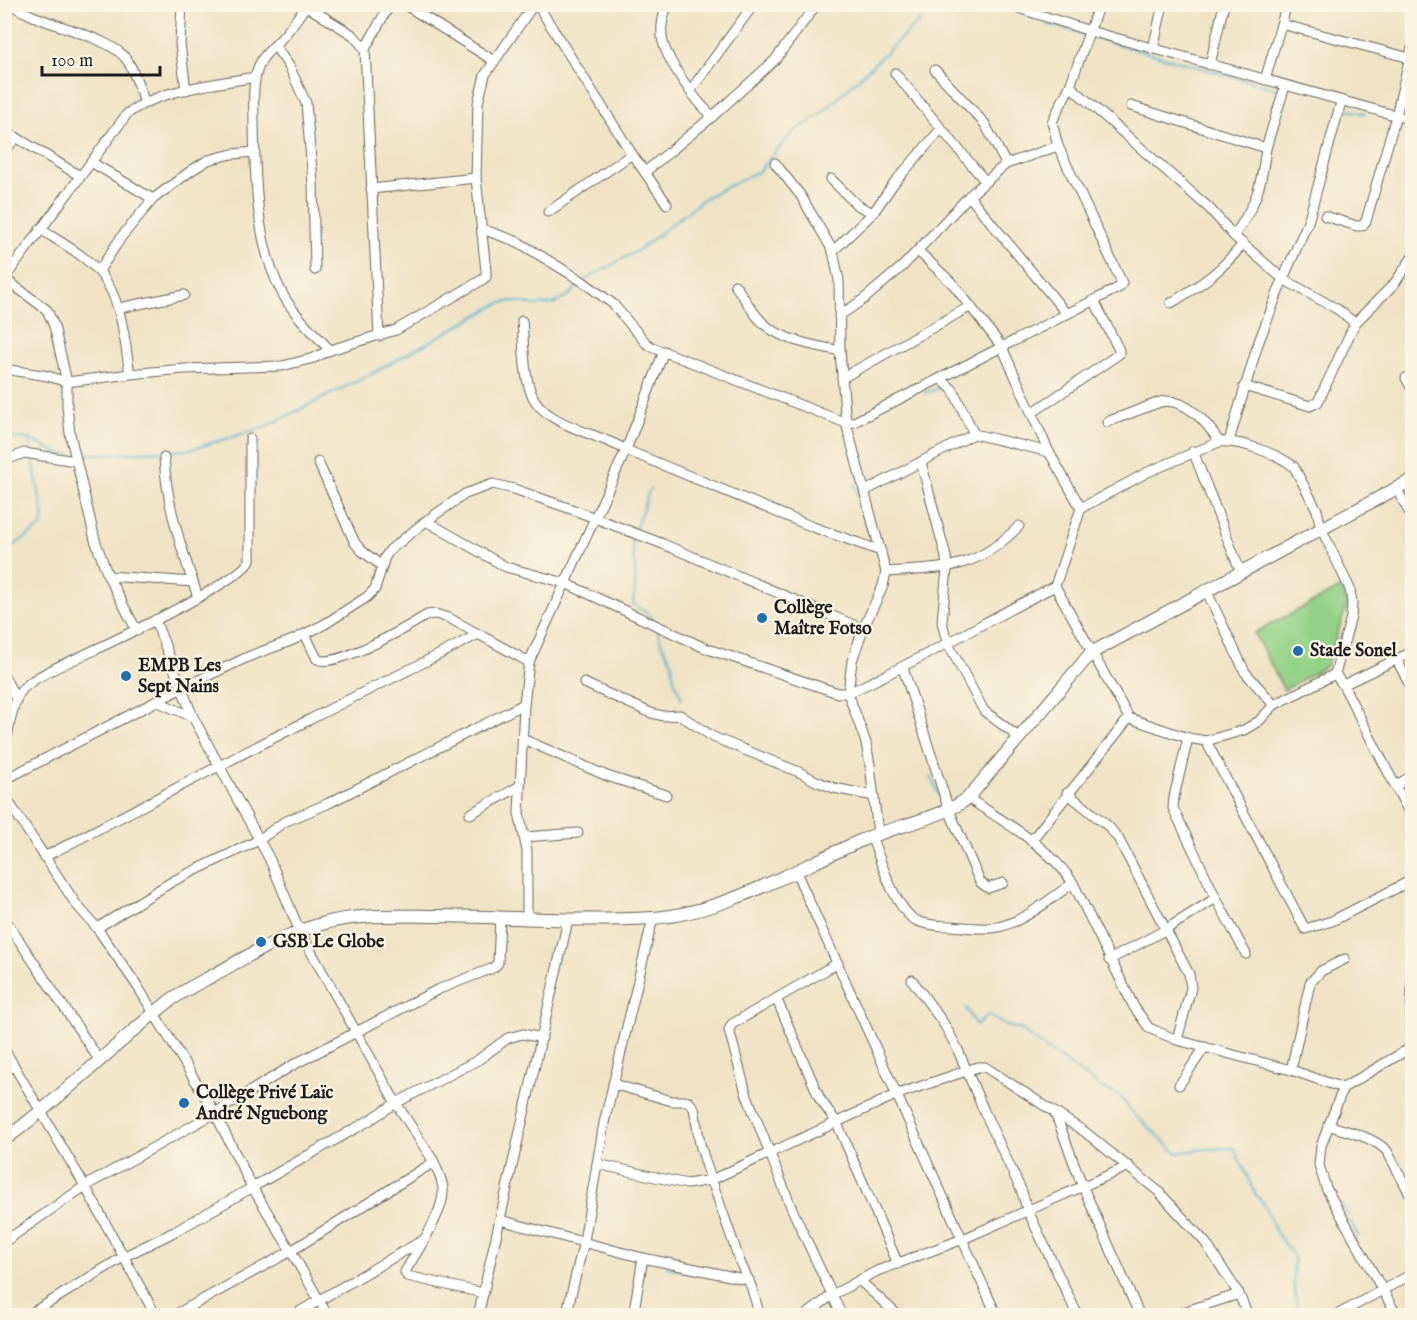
<svg xmlns="http://www.w3.org/2000/svg" width="1417" height="1320" font-family="'IM FELL English',serif">
<style>
.green{fill:#93d187;stroke:#587652;stroke-width:1.5}
.lines{fill:none;stroke-linecap:round;stroke-linejoin:round}
.stream{stroke:#50b2cf;stroke-width:2}
.minor-casing{stroke:#666257;stroke-width:11}
.major-casing{stroke:#666257;stroke-width:14}
.minor{stroke:#fff;stroke-width:9}
.major{stroke:#fff;stroke-width:12}
.poi-dot{fill:#1f6fb2;stroke:#fcf5e5;stroke-width:2}
.labels{text-anchor:middle;dominant-baseline:central;stroke-width:4.5;stroke-linejoin:round;paint-order:stroke}
.poi-label{font-size:18px;font-weight:bold;fill:#1c1c1c;stroke:#fcf5e5;text-anchor:start}
</style>
<rect width="100%" height="100%" fill="#fcf5e5"/>
<filter id="ink" filterUnits="userSpaceOnUse"><feTurbulence type="fractalNoise" baseFrequency=".0167" numOctaves="2"/><feDisplacementMap in="SourceGraphic" scale="12" xChannelSelector="R" yChannelSelector="G"/><feConvolveMatrix kernelMatrix="1 2 1 2 8 2 1 2 1" color-interpolation-filters="sRGB"/></filter>
<filter id="wash" filterUnits="userSpaceOnUse"><feTurbulence type="fractalNoise" baseFrequency=".008" numOctaves="4" result="noise"/><feDisplacementMap in="SourceGraphic" scale="24" xChannelSelector="R" yChannelSelector="G"/><feGaussianBlur stdDeviation="1.35" result="paint"/><feColorMatrix in="noise" values="0 0 0 0 0 0 0 0 0 0 0 0 0 0 0 0 0 1.4 0 .05"/><feComposite in="paint" operator="in"/></filter>
<g filter="url(#wash)">
<rect width="100%" height="100%" fill="#f0e3c5"/>
<!-- green -->
<polygon class="green" points="1342,587 1347,606 1326,666 1284,690 1254,633"/>
<g class="lines">
<!-- stream -->
<g class="stream">
<polyline points="1047,24 1084,34"/>
<polyline points="1092,37 1280,90"/>
<polyline points="1345,109 1365,114"/>
<polyline points="585,280 640,249 706,197 759,171 793,132 821,114 937,4"/>
<polyline points="925,393 941,387 952,402"/>
<polyline points="4,437 29,439 60,454 73,455"/>
<polyline points="29,439 31,450"/>
<polyline points="79,455 189,450 265,427 371,374 498,304 512,301 535,305 553,304 567,297 581,284"/>
<polyline points="854,484 868,531"/>
<polyline points="635,530 650,488"/>
<polyline points="633,536 632,545 636,578 633,604 650,615 653,621"/>
<polyline points="4,552 41,527 44,518 32,456"/>
<polyline points="657,629 662,645 672,662 673,676 682,699"/>
<polyline points="931,776 941,801"/>
<polyline points="966,1008 976,1026 988,1015 1006,1026 1020,1029 1042,1046 1105,1090 1119,1095 1132,1112 1177,1153 1205,1149 1234,1148 1256,1195 1265,1205 1275,1231 1294,1257 1293,1282 1299,1316"/>
<polyline points="1341,1204 1347,1215"/>
<polyline points="1350,1220 1359,1238"/>
<polyline points="666,1267 695,1274"/>
</g>
</g>
</g>
<g filter="url(#ink)">
<g class="lines">
<defs>
<g id="minor">
<path d="M11,4C38,25 109,34 127,60C135,72 139,89 145,102"/>
<polyline points="182,4 180,44 186,90"/>
<polyline points="303,4 353,35 365,49 379,336"/>
<path d="M307,4C298,17 290,30 279,41C273,47 265,54 261,61C251,81 254,103 254,124C255,177 256,243 281,291C292,313 313,332 330,350"/>
<polyline points="404,4 494,61"/>
<polyline points="537,4 632,154 667,204"/>
<path d="M668,4C663,14 661,27 662,37C664,57 697,104 713,116"/>
<polyline points="1006,4 1090,31 1412,120"/>
<polyline points="1412,4 1412,5"/>
<polyline points="1281,24 1410,58"/>
<polyline points="275,46 289,66 306,103 313,183 315,270"/>
<polyline points="365,49 390,4"/>
<polyline points="1153,49 1163,4"/>
<polyline points="1210,65 1224,4"/>
<polyline points="935,70 985,124 1006,164"/>
<polyline points="895,73 985,181"/>
<polyline points="1265,80 1287,4"/>
<polyline points="1070,86 1209,208 1234,236 1283,279 1337,309 1355,323"/>
<polyline points="690,91 754,4"/>
<polyline points="1131,106 1266,148 1285,86"/>
<polyline points="4,130 80,176"/>
<polyline points="4,153 16,137"/>
<polyline points="91,162 153,199"/>
<polyline points="775,163 801,196 833,251 839,280 840,351 846,423 886,572 883,586 863,629 852,661 848,693 866,743 870,765 878,833"/>
<polyline points="645,172 713,116 775,60 817,4"/>
<polyline points="831,179 857,205 873,213"/>
<polyline points="371,189 476,178"/>
<polyline points="969,196 1066,313"/>
<polyline points="548,212 632,154"/>
<polyline points="1325,216 1357,226 1362,226 1366,221 1396,116 1412,48"/>
<path d="M40,229C60,242 85,255 100,273C123,301 124,339 130,374"/>
<polyline points="482,229 518,242 582,281 613,304 646,343 652,347 846,423 854,422 1120,287 1122,283 1058,146 1052,122 1070,86 1099,4"/>
<path d="M1234,236C1257,202 1261,188 1266,148"/>
<polyline points="833,251 873,213 894,183 941,129"/>
<polyline points="918,251 953,284 1002,347 1049,452 1081,508"/>
<polyline points="99,271 122,236 153,199 192,170 208,160 232,154 255,152"/>
<polyline points="4,278 47,310 54,326 67,382 67,406 70,434 95,540 108,576 137,631"/>
<path d="M4,279L127,114C159,89 216,84 255,77"/>
<path d="M735,285C743,296 751,310 760,320C779,341 814,345 840,351"/>
<path d="M1171,303C1202,284 1220,272 1243,244"/>
<polyline points="119,308 184,295"/>
<polyline points="839,316 864,299 903,266 969,196 1006,164 1058,146"/>
<path d="M522,321C524,343 523,369 530,390C541,426 597,432 626,450L813,527L881,551"/>
<polyline points="4,369 48,376 67,382 130,374 184,369 282,366 314,358 330,350 396,330 482,280 486,277 486,271 476,178 478,103 485,75 534,4"/>
<polyline points="842,378 971,306"/>
<polyline points="1406,378 1412,389"/>
<polyline points="941,379 953,390 974,434"/>
<polyline points="1244,386 1310,406 1318,402 1355,323 1394,284 1412,258"/>
<polyline points="1032,413 1119,354 1119,350 1094,300"/>
<path d="M1107,422L1160,402C1184,396 1208,423 1219,442"/>
<polyline points="1229,441 1258,344 1283,279 1308,222 1341,102"/>
<polyline points="1193,451 1241,573"/>
<path d="M164,458C167,508 182,550 198,597"/>
<polyline points="4,461 24,453 76,461"/>
<polyline points="318,462 355,543 362,551 382,566"/>
<polyline points="921,462 946,557 947,568 942,622 947,642 984,711 1020,738"/>
<polyline points="1396,488 1412,517"/>
<polyline points="865,491 974,434 1049,452"/>
<path d="M426,521L506,567L565,583L705,648L838,693H848C919,661 986,621 1055,586"/>
<path d="M886,572C944,568 975,571 1019,526"/>
<polyline points="108,576 193,582"/>
<polyline points="1207,592 1245,672 1274,705 1335,674 1343,685 1412,818"/>
<path d="M305,634L317,659C334,670 409,626 427,615L435,614L449,618L529,662"/>
<polyline points="1396,658 1412,690"/>
<polyline points="903,668 949,810 980,882 988,888 1003,883"/>
<polyline points="4,676 16,699"/>
<polyline points="584,683 651,713 663,716 680,715 713,737 799,772 816,781 834,788 874,796"/>
<polyline points="1343,685 1412,652"/>
<polyline points="156,701 193,717"/>
<polyline points="1129,718 1188,738 1206,741 1244,730 1259,721 1274,705"/>
<polyline points="1188,738 1174,797 1173,808 1216,898 1246,954"/>
<polyline points="523,739 607,776 666,795"/>
<polyline points="1206,741 1305,929 1332,921 1412,880"/>
<path d="M4,753C8,736 11,705 21,691C30,678 68,662 84,655C111,642 242,581 250,560V439"/>
<polyline points="4,780 182,688 250,656 293,640 325,624 367,597 375,589 385,557 390,550 426,521 465,494 493,484 514,489 574,510 663,544 863,629"/>
<polyline points="1395,786 1412,776"/>
<polyline points="1067,793 1108,826 1118,838 1189,974 1191,988 1177,1040"/>
<polyline points="4,795 76,904 97,928 138,987 215,1113 252,1187 291,1251 434,1162 396,1103 300,932 270,860 193,717 155,620"/>
<path d="M968,798C1005,823 1048,845 1073,883L1134,1007L1149,1028L1177,1040L1291,1070L1343,1088"/>
<polyline points="470,814 520,786"/>
<path d="M871,836C881,860 892,901 912,918C922,925 940,926 952,926C967,927 983,930 998,927C1025,921 1050,899 1073,883"/>
<polyline points="525,837 578,833"/>
<path d="M1031,841L1129,718L1055,586L1081,508L1148,472L1219,442C1239,440 1279,454 1294,467L1317,510L1321,528L1350,589L1352,603L1351,617L1335,674"/>
<path d="M44,857C132,812 219,765 307,721C364,691 422,665 478,634"/>
<polyline points="795,870 997,1316"/>
<polyline points="527,917 527,851 519,813 524,704 529,662 626,450 664,351"/>
<polyline points="4,918 100,1061"/>
<polyline points="97,928 173,881 259,840 284,822 327,804 524,704"/>
<polyline points="1109,960 1165,930 1216,898"/>
<polyline points="838,963 732,1024 729,1030 746,1093 792,1209 842,1316"/>
<polyline points="912,980 944,1024 957,1048 984,1111 1022,1192 1027,1209 1078,1316"/>
<polyline points="1412,981 1411,1028 1412,1034"/>
<polyline points="777,1000 820,1099 837,1123 898,1264"/>
<polyline points="4,1049 85,1186 156,1316"/>
<polyline points="1291,1070 1310,983 1321,971 1345,959"/>
<polyline points="613,1084 672,1101 688,1101 694,1108 700,1144 706,1164 740,1262 751,1286 760,1316"/>
<polyline points="1179,1085 1205,1047"/>
<polyline points="1055,1113 1083,1187 1140,1316"/>
<path d="M1328,1125C1348,1132 1372,1136 1387,1151L1412,1198"/>
<path d="M434,1162C437,1171 443,1180 443,1189C445,1212 416,1252 405,1272L407,1276L483,1293"/>
<polyline points="597,1164 687,1184 711,1180 898,1094 978,1067 985,1067 1085,1132 1158,1191 1205,1242 1239,1294 1248,1316"/>
<polyline points="500,1220 643,1258 749,1280"/>
<polyline points="4,1242 85,1186 215,1113 293,1065 437,990 493,968 498,963 500,917"/>
<polyline points="859,1280 899,1316"/>
<polyline points="27,1316 123,1257 176,1231 370,1120 396,1103 478,1060 508,1038 523,1034 542,1038"/>
<polyline points="173,1316 291,1251 328,1316"/>
<polyline points="292,1316 425,1239"/>
<polyline points="478,1316 568,920"/>
<polyline points="566,1316 584,1241 604,1123 653,918"/>
<polyline points="633,1316 643,1258"/>
<polyline points="805,1316 832,1295 877,1271 963,1239 1129,1166"/>
<polyline points="1171,1316 1239,1294"/>
<polyline points="1335,1316 1412,1274"/>
<polyline points="1397,1316 1326,1188 1319,1165 1321,1146 1343,1088 1412,1047"/>
</g>
<path id="major" d="M4,1140C62,1098 111,1047 167,1003C180,992 197,984 212,976C246,957 281,936 318,925C356,913 399,916 439,916C510,917 581,922 652,918C724,913 794,870 860,841C891,827 943,818 968,798L1091,653L1412,480"/>
</defs>
<!-- minor casing -->
<use href="#minor" class="minor-casing"/>
<!-- major casing -->
<use href="#major" class="major-casing"/>
<!-- minor -->
<use href="#minor" class="minor"/>
<!-- major -->
<use href="#major" class="major"/>
</g>
</g>
<!-- markers -->
<g class="poi-dot">
<circle cx="762" cy="618" r="6"/>
<circle cx="1298" cy="651" r="6"/>
<circle cx="126" cy="676" r="6"/>
<circle cx="261" cy="942" r="6"/>
<circle cx="184" cy="1103" r="6"/>
</g>
<g class="labels">
<!-- poi labels -->
<g class="poi-label">
<text x="774" y="608">Collège<tspan x="774" dy="21">Maître Fotso</tspan></text>
<text x="1310" y="651">Stade Sonel</text>
<text x="138" y="666">EMPB Les<tspan x="138" dy="21">Sept Nains</tspan></text>
<text x="273" y="942">GSB Le Globe</text>
<text x="196" y="1093">Collège Privé Laïc<tspan x="196" dy="21">André Nguebong</tspan></text>
</g>
</g>
<!-- margin -->
<rect width="1417" height="1320" fill="none" stroke="#fcf5e5" stroke-width="24"/>
<!-- scale -->
<path d="M42 66v9h118v-9" fill="none" stroke="#1c1c1c" stroke-width="3"/>
<text x="51" y="66" font-size="18" fill="#1c1c1c" stroke="#fcf5e5" stroke-width="4.5" paint-order="stroke">100 m</text>
</svg>
